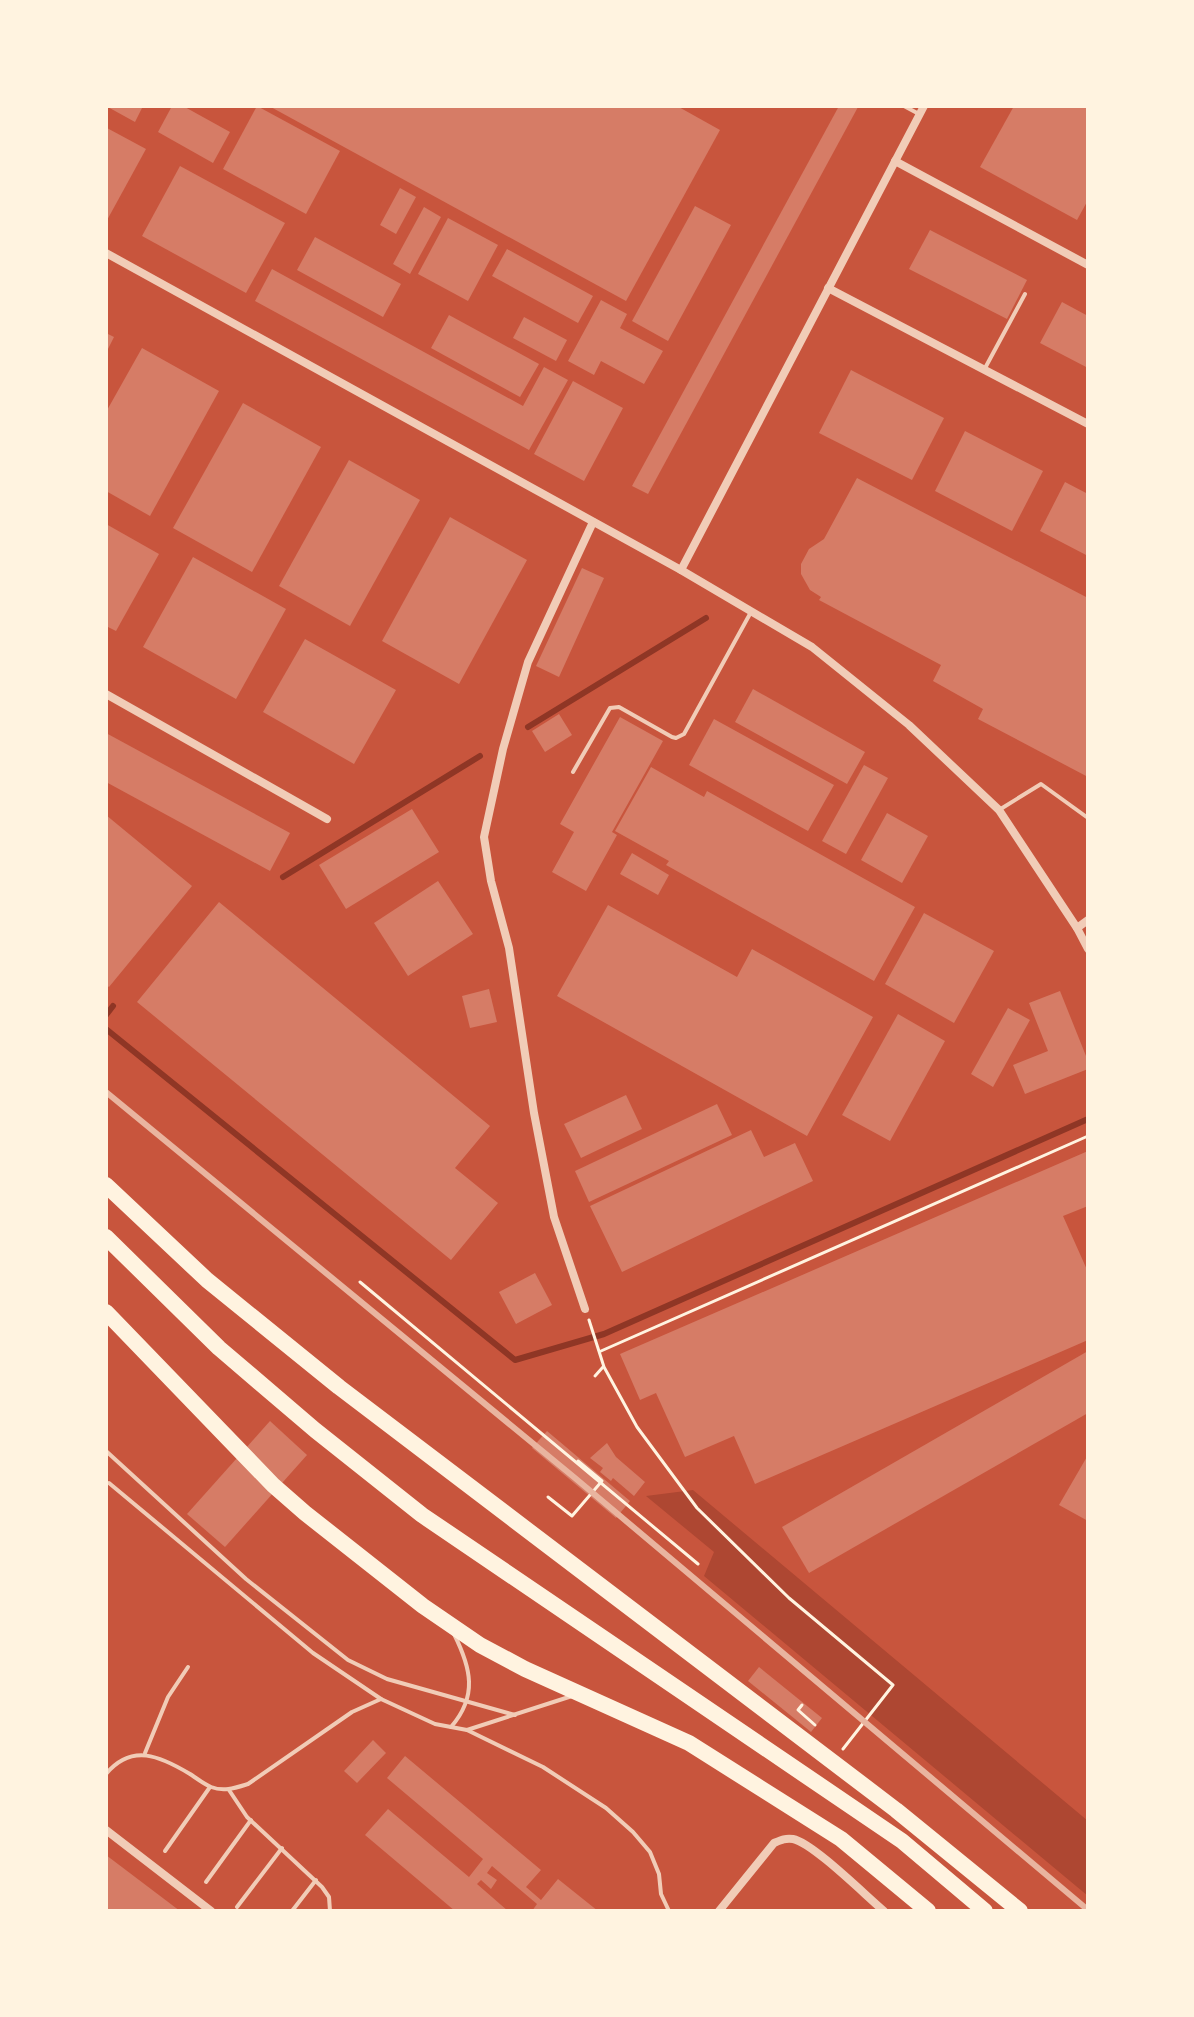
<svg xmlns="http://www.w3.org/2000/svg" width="1194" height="2017" font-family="Signika,sans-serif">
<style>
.green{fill:#ae4732}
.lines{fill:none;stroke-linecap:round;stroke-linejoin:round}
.stream{stroke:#8f3625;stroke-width:6}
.building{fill:#d67c66}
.path{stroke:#fff3e0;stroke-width:3}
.service{stroke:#f1ccb7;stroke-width:4}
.minor{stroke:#f1ccb7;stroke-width:8}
.motorway{stroke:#fff3e0;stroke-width:16}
.rail{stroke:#e9b49f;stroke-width:6}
</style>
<rect width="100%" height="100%" fill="#c8553d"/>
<!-- green -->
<polygon class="green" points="693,1490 1088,1821 1088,1896 704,1576 714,1552 646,1496"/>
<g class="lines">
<!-- stream -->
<g class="stream">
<polyline points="528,727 706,618"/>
<polyline points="283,877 480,756"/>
<polyline points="106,1015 113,1006"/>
<polyline points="106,1029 515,1360 604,1334 1088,1119"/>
</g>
</g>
<!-- building -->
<g class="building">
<polygon points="106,106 143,106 135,122"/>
<polygon points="172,106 183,106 230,132 213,163 158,132"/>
<polygon points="257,106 340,151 306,214 223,169"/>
<polygon points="269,106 677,106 720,130 626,301"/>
<polygon points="839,106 858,107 648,494 632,486"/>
<polygon points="1014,106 1088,106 1088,200 1077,220 980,167"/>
<polygon points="107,128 146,149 106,222 106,131"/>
<polygon points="180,166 285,223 246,293 142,236"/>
<polygon points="400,188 416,197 396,234 380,225"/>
<polygon points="695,206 731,225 668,341 632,321"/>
<polygon points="424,207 441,217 410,274 393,264"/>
<polygon points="448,218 498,245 468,301 418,274"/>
<polygon points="930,230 1027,280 1007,319 909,269"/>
<polygon points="315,237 401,284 383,317 297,270"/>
<polygon points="507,249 593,296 578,323 492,276"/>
<polygon points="272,269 523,406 544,367 568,380 529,450 255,301"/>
<polygon points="601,300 627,314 620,328 663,351 644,384 601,361 594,375 568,361"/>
<polygon points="1062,302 1088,316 1088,368 1040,343"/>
<polygon points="449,315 539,364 520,397 431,348"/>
<polygon points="524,317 567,340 556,361 513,338"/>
<polygon points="106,333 114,337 106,353"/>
<polygon points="142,348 219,391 150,516 106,491 106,412"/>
<polygon points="851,370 944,418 912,480 819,433"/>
<polygon points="573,381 623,408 584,481 534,454"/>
<polygon points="243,403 321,447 252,572 173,528"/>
<polygon points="965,431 1043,471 1012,531 935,491"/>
<polygon points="349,460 420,500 350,626 279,586"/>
<polygon points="857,478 1088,598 1088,777 978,719 983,709 933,681 941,665 819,600 821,597 810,590 801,574 801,564 809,549 824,539"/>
<polygon points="1065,482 1088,494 1088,556 1040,531"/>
<polygon points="450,517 527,560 459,684 382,641"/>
<polygon points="106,524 159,554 116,631 106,626"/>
<polygon points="193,557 286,609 236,699 143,647"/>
<polygon points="582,568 604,578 559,677 536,666"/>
<polygon points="305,639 396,690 354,764 263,712"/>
<polygon points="753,689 865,752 847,784 735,722"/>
<polygon points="559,714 572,735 545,752 532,731"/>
<polygon points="620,717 663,741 612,832 617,835 586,891 552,872 574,832 560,824"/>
<polygon points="714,719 834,785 808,831 689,765"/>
<polygon points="106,733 290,833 270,871 106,782"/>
<polygon points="864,765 888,778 846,854 822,841"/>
<polygon points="651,767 704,797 707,791 915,907 874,981 666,865 669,861 615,831"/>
<polygon points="412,809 439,852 346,909 319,865"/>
<polygon points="887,813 928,836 902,883 861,860"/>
<polygon points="106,815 192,886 109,987 106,985"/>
<polygon points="632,853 669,875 658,895 620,874"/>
<polygon points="438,881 473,934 408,976 374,923"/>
<polygon points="219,902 490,1126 455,1168 498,1203 451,1260 137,1002"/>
<polygon points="608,905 737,977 752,949 873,1017 807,1136 557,996"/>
<polygon points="924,913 994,951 954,1023 885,984"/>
<polygon points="489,989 497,1022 470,1028 462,996"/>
<polygon points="1060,991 1088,1061 1088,1069 1025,1094 1013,1065 1048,1051 1029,1003"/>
<polygon points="1008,1008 1030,1020 993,1087 971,1074"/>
<polygon points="898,1014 945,1041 890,1141 842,1115"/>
<polygon points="626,1095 642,1129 581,1158 564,1124"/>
<polygon points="717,1104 732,1135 589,1202 575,1171"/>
<polygon points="751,1130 764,1157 795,1143 813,1181 622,1272 590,1206"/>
<polygon points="1088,1151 1088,1206 1063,1216 1088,1272 1088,1340 755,1484 734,1436 685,1457 656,1393 640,1400 620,1354"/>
<polygon points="535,1273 552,1305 516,1324 499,1292"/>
<polygon points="1088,1351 1088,1413 809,1573 782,1527"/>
<polygon points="270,1421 307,1455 225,1547 187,1514"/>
<polygon points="547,1431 630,1501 616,1518 532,1448"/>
<polygon points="607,1443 616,1457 645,1482 634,1496 613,1478 611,1481 600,1472 603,1468 590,1458"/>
<polygon points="1088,1455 1088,1521 1059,1505"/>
<polygon points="759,1667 822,1718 811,1732 748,1681"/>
<polygon points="373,1740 386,1753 357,1783 344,1771"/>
<polygon points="405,1756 541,1870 526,1887 541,1900 558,1879 598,1911 532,1911 537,1904 492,1866 487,1873 497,1880 491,1889 481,1880 477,1884 508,1911 455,1911 365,1835 388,1809 469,1877 483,1859 387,1778"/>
<polygon points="106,1855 180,1911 106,1911"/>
</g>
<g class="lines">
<!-- path -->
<g class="path">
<polyline points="360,1282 698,1564"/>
<polyline points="589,1320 604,1367 637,1427 697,1508 789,1598 893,1685 843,1749"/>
<polyline points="601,1351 1088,1136"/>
<polyline points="595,1376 603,1367"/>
<polyline points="548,1497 572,1516 602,1481 578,1461"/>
<polyline points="802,1705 798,1710 815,1725"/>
</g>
<!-- service -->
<g class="service">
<polyline points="904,106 919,114"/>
<polyline points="984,370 1025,294"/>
<polyline points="573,772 610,708 619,707 672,737 676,738 684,734 751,612"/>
<polyline points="999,810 1041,784 1088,818"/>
<polyline points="106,1451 246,1579 348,1660 387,1679 515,1715"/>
<polyline points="109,1483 313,1653 381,1699"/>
<path d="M451,1727C478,1696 471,1668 454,1634"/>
<polyline points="467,1730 572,1696"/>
<polyline points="145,1753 168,1697 188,1667"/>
<path d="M106,1774C132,1743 160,1756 190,1774C196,1778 204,1784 211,1787C224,1792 235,1788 248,1784L352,1712L381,1699L435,1724L467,1730L543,1767L606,1808L633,1832L650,1852L659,1874L661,1894L669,1911"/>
<polyline points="229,1790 247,1817 322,1887 329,1897 330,1911"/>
<polyline points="165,1851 210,1787"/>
<polyline points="206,1882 251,1820"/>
<polyline points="237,1907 282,1848"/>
<polyline points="292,1911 316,1880"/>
</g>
<!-- minor -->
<g class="minor">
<polyline points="895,161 1088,265"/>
<polyline points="106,253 681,570 812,647 909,725 999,810 1077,928 1088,949"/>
<polyline points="828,288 1088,424"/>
<polyline points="681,570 924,106"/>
<polyline points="106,694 327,819"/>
<polyline points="1077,928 1088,920"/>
<polyline points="585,1309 554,1217 534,1113 509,948 491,881 484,837 503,749 528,662 593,522"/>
<polyline points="106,1830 211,1911"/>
<path d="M719,1911L774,1843C781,1840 785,1838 793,1839C813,1843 866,1896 884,1911"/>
</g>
<!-- motorway -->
<g class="motorway">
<polyline points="106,1185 207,1280 339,1387 896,1810 1020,1911"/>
<polyline points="106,1237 219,1348 315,1430 422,1515 902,1841 985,1911"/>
<polyline points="106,1312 273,1485 305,1513 423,1606 480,1645 525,1669 689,1743 841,1839 928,1911"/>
</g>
<!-- rail -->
<polyline class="rail" points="106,1092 575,1478 1088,1910"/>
</g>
<!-- border -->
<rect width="1194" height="2017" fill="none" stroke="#fff3e0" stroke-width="216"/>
</svg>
